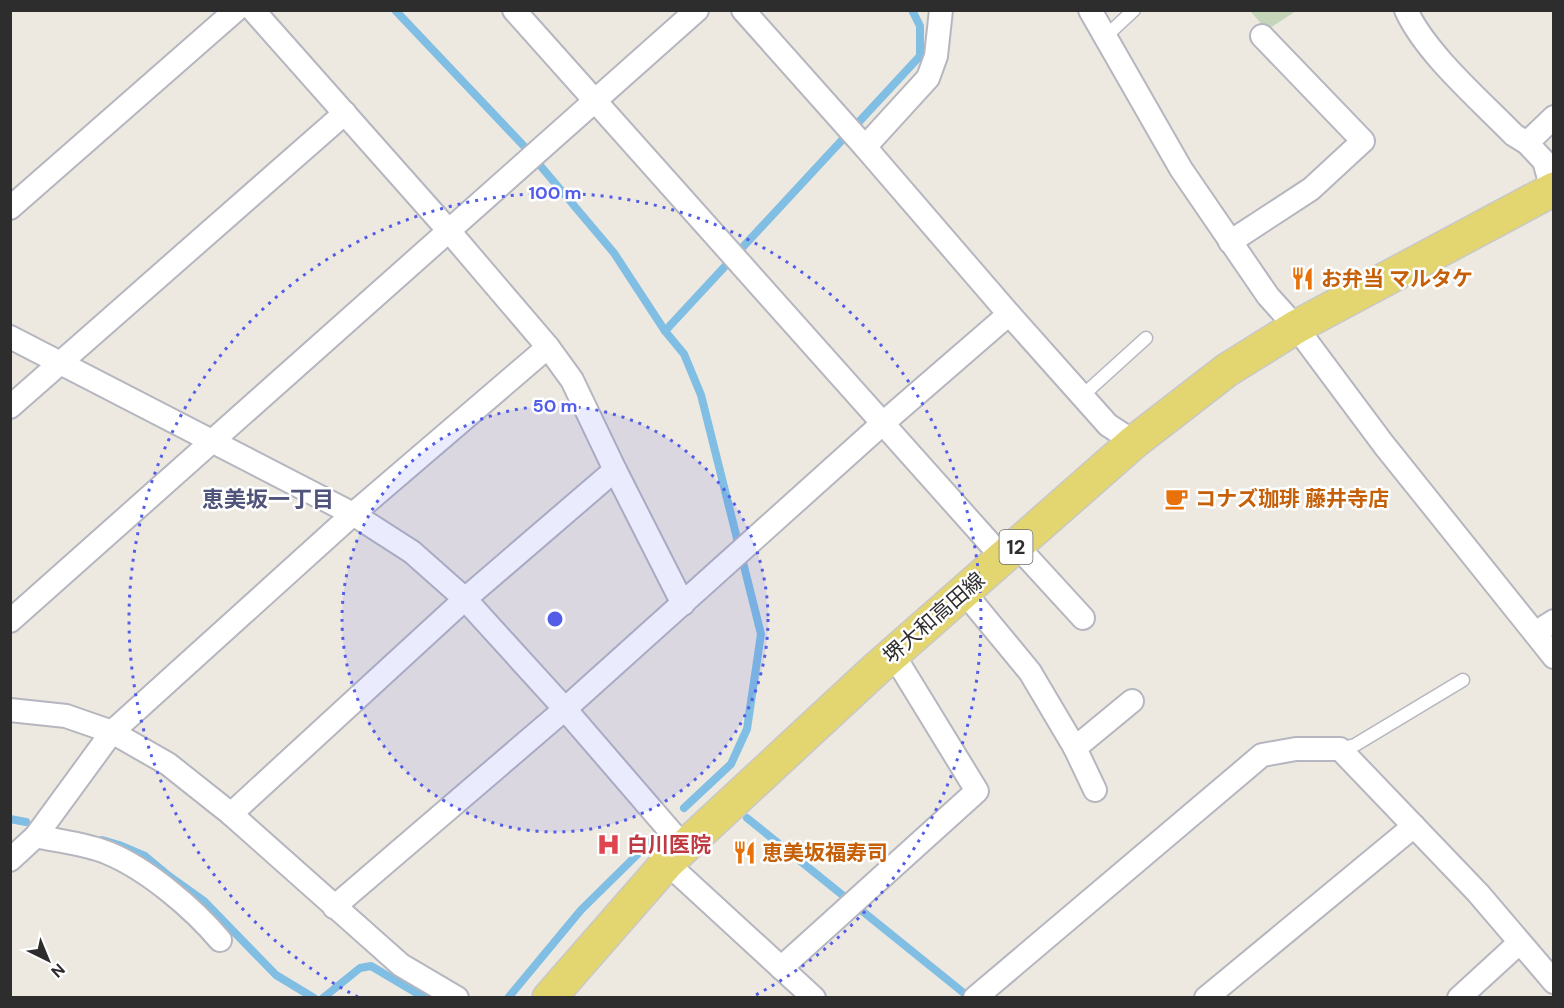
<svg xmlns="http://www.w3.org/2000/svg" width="1564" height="1008" font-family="'DM Sans','Noto Sans JP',sans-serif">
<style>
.cemetery{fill:#c4d5ba}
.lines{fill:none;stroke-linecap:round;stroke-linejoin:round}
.stream{stroke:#80bee3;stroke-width:8}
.service-casing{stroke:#b5b6bf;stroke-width:15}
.minor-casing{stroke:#b5b6bf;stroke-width:26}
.primary-casing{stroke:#c8c8c8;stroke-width:36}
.service{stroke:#fff;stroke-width:12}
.minor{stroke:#fff;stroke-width:22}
.primary{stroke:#e3d570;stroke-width:33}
.ring{fill:none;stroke:#535ee8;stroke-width:3;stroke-dasharray:3 6}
.labels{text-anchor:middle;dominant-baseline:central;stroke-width:5;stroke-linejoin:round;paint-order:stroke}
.shield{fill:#fff;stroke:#6c6c6c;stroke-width:1.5}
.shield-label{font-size:20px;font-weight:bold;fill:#2d2d2d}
.food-label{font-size:21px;font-weight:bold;fill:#c56008;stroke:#fff;text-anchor:start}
.street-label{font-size:21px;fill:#2d2d2d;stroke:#fff}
.health-label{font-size:21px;font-weight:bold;fill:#be3a42;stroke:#fff;text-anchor:start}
.neighbourhood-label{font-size:22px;font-weight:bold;fill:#51547a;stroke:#fff}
.centre{fill:#535ee8;stroke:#fff;stroke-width:3}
.ring-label{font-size:18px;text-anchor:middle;font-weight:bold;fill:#535ee8;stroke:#fff;stroke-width:5;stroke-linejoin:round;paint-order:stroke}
</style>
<rect width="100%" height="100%" fill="#ede9e1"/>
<!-- cemetery -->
<polygon class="cemetery" points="1250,11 1296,11 1267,30"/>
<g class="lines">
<!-- stream -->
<g class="stream">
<polyline points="395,10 522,144 614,253 665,331 684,354 701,395 761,634 747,729 731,764 684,808"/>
<polyline points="665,331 920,56 920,26 912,10"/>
<polyline points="747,818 970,998"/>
<polyline points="10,819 26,822"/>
<polyline points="102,840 119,845 145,856 169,876 204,901 276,975 314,998"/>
<polyline points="323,998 360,968 371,966 425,998"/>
<polyline points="508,998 581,910 650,842"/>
</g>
<defs>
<g id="service">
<polyline points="1105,37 1134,10"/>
<polyline points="1082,396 1146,338"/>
<polyline points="1340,749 1355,745 1463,680"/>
</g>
<g id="minor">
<polyline points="253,10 449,231 548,347 572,380 615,470 683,604"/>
<polyline points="514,10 1003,558"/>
<polyline points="743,10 865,147 928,78 936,56 941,10"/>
<polyline points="1090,10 1181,169 1268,296 1296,327 1384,445 1554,657"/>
<path d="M1406,10C1426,54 1480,100 1514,135L1527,143"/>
<polyline points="865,147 1009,314 1108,425 1134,442"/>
<polyline points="1552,189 1544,161 1527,143 1554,117"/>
<polyline points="10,208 236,10"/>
<polyline points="1230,242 1311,189 1363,141 1262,36"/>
<polyline points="10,337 353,514 412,552 465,599 565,709 684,847"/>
<polyline points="10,407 345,113"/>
<polyline points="1017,546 1083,618"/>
<polyline points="964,592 1030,672 1075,748 1095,790"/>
<polyline points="10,621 697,10"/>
<polyline points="1535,633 1554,621"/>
<polyline points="10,710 66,716 112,732 168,764 231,814 401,965 457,998"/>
<polyline points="1075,748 1132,701"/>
<polyline points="231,814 465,599 615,470"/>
<path d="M36,836C57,841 88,844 108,853C147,869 193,908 220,940"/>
<polyline points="10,860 36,836 112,732 353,514 548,347"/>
<polyline points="667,863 814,998"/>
<polyline points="334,907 565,709 882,424 1009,314"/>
<polyline points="781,968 977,791 893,654"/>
<polyline points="975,998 1262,755 1296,749 1340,749 1478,893 1554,982"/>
<polyline points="1206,998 1414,826"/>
<polyline points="1459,998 1519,943"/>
</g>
<polyline id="primary" points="549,998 667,863 875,670 1134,442 1227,370 1296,327 1554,189"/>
</defs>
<!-- service casing -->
<use href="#service" class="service-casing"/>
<!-- minor casing -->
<use href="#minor" class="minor-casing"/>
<!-- primary casing -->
<use href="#primary" class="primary-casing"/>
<!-- service -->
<use href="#service" class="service"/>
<!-- minor -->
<use href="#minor" class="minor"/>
<!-- primary -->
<use href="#primary" class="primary"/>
</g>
<!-- distance rings -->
<circle cx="555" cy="619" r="213" fill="#535ee8" fill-opacity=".12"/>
<g class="ring">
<circle cx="555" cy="619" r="213"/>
<path d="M358 997A426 426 0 1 1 752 997"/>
</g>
<!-- icons -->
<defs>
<symbol id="restaurant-bare" viewBox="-9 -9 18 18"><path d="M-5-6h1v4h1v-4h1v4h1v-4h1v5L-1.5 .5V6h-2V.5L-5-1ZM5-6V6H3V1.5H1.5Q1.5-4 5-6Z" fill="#e8710a" stroke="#fff" stroke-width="2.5" paint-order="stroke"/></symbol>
<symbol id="cafe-bare" viewBox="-9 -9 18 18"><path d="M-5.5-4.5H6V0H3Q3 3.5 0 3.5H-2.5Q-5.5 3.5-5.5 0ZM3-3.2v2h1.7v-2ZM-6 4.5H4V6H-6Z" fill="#e8710a" stroke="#fff" stroke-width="2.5" paint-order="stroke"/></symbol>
<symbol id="hospital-bare" viewBox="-9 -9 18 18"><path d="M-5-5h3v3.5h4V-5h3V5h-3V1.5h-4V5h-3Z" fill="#e0444e" stroke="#fff" stroke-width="2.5" paint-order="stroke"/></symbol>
</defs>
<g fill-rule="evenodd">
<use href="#restaurant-bare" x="1286" y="262" width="33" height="33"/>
<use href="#cafe-bare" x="1160" y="482" width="33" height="33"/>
<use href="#hospital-bare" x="592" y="828" width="33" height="33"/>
<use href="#restaurant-bare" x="728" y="836" width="33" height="33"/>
</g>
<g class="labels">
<!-- shield labels -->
<rect class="shield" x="999.5" y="530" width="33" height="34" rx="4.5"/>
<g class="shield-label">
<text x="1016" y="547">12</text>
</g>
<!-- food labels -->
<g class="food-label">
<text x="1321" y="279">お弁当 マルタケ</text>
<text x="1195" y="499">コナズ珈琲 藤井寺店</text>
<text x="762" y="853">恵美坂福寿司</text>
</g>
<!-- street labels -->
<g class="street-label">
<text transform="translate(934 618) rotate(-41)">堺大和高田線</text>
</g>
<!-- health labels -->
<g class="health-label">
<text x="627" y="845">白川医院</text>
</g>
<!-- neighbourhood labels -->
<g class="neighbourhood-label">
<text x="268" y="499">恵美坂一丁目</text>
</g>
</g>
<circle cx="555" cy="619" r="9" class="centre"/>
<g class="ring-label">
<text x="555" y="199">100 m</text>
<text x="555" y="412">50 m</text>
</g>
<!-- border -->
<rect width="1564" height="1008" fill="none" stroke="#2d2d2d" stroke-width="24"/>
<!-- north arrow -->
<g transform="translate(48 960) rotate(137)" stroke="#ffffff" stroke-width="4.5" paint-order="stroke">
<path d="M0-4.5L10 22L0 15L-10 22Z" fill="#2d2d2d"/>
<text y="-9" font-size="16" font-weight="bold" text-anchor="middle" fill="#2d2d2d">N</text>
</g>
</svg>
